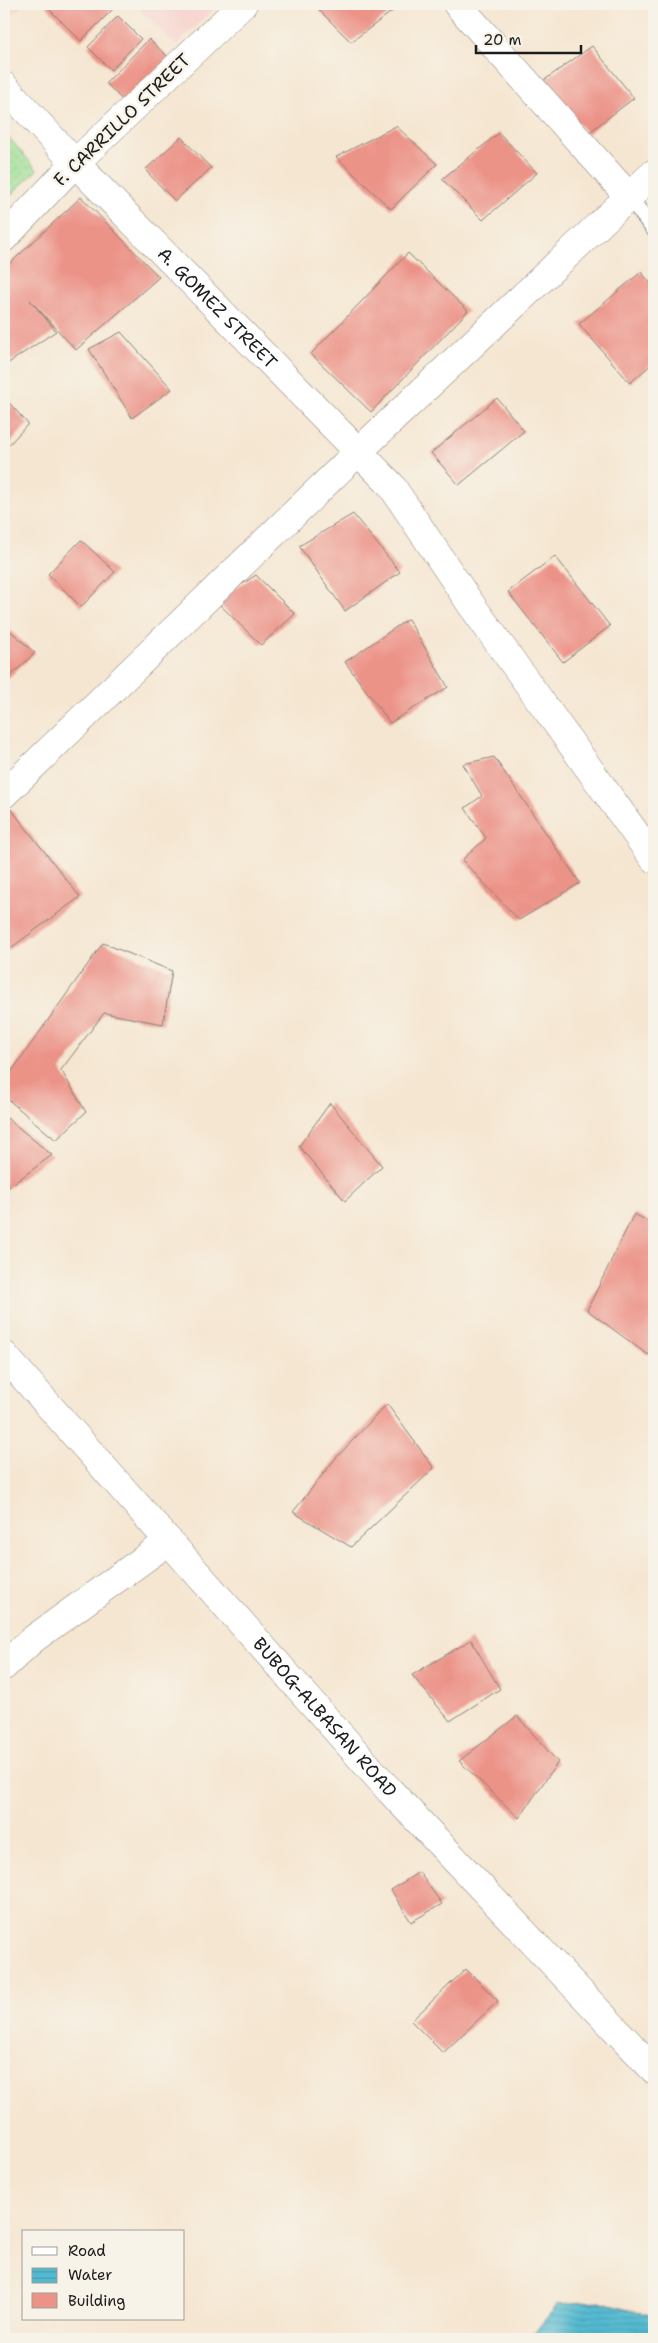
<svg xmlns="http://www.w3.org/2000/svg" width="658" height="2343" font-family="'Shantell Sans',sans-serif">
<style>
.built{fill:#f7d0ca}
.park{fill:url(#park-dots);stroke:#5c7c58}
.water{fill:url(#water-rules);stroke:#376a76}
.building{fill:#ec9388}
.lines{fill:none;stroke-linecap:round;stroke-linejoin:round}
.service-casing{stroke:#888176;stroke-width:17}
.minor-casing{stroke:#888176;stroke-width:29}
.tertiary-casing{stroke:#888176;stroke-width:29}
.service{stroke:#fff;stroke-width:15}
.minor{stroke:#fff;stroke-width:28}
.tertiary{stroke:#fff;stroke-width:28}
.labels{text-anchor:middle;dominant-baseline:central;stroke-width:5;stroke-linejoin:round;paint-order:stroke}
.street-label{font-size:18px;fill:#1c1c1c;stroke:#f7f3e8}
</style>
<defs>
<pattern id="park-dots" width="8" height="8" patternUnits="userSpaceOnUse" patternTransform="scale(1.25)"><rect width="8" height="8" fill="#9bdd93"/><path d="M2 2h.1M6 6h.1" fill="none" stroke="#85bd7e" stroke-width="1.8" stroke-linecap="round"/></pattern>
<pattern id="water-rules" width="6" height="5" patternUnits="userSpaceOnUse" patternTransform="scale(1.25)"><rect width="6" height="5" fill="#52b9d0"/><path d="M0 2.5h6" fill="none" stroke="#479eb2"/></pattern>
</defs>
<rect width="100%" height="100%" fill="#f7f3e8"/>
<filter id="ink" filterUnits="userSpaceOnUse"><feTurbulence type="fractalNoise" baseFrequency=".02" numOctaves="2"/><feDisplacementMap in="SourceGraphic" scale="10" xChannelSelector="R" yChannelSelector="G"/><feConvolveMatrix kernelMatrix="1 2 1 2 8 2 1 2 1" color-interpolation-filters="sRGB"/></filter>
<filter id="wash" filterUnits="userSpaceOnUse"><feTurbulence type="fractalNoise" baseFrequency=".0096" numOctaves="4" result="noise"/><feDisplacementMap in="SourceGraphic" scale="20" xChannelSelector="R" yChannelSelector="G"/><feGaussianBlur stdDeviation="1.12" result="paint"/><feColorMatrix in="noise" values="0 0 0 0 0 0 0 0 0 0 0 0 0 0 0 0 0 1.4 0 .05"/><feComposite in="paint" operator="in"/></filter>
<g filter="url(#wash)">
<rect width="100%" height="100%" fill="#f5e6d1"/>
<!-- built -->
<g class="built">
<polygon points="4,4 24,4 4,23"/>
<polygon points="134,4 219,4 176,45"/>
</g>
<!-- park -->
<polygon class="park" points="4,132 37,170 4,201"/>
<!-- water -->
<polygon class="water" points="600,2301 654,2316 654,2339 529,2339 558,2304"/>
<g id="blocks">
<!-- building -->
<g class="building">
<polygon points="44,4 107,4 113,9 81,41"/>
<polygon points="313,4 402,4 351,42"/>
<polygon points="118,16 141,39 111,70 88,47"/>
<polygon points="149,39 169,58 125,103 106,83"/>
<polygon points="592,46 634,98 587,134 543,81"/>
<polygon points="396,126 437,164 391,209 336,157"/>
<polygon points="499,133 537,173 483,220 442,179"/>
<polygon points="181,137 211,168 175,201 145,170"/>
<polygon points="81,197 159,277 76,350 30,300 56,331 7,364 4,360 4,269"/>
<polygon points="408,253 468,311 371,412 311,354"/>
<polygon points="641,272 654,287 654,362 630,383 579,324"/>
<polygon points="121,332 172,389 132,418 89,349"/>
<polygon points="4,397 28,424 4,450"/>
<polygon points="497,398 524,431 459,485 431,453"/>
<polygon points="353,514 400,572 345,611 299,546"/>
<polygon points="81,540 115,572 81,607 48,574"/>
<polygon points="555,556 610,626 563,662 508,592"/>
<polygon points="256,575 295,614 261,645 216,601"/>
<polygon points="408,619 448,687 390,723 345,662"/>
<polygon points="4,625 35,653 4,682"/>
<polygon points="494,757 580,883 519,920 462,860 486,838 465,808 482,796 463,764"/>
<polygon points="11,809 80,897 4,953 4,817"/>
<polygon points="103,943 172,971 163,1024 104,1013 61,1070 86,1112 56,1140 4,1096 4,1082"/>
<polygon points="330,1103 382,1166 345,1201 299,1146"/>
<polygon points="7,1118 52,1155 5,1190 4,1120"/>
<polygon points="634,1214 654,1224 654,1345 648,1355 587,1310"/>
<polygon points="387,1404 434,1468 351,1547 293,1512 335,1459"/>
<polygon points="471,1640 500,1689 450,1721 412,1675"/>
<polygon points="517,1716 558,1762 519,1818 459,1761"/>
<polygon points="419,1872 442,1904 411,1922 391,1890"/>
<polygon points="466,1969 498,2001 443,2053 411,2021"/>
</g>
</g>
</g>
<g filter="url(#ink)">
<use href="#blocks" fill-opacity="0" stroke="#888176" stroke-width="1"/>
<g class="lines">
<defs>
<polyline id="service" points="630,198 654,230"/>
<g id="minor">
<polyline points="457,4 630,198"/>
<polyline points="75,163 243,4"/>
<polyline points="4,794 359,451 654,173"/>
<path id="s1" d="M4,1355L390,1791L654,2070"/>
<polyline points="4,1666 32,1640 169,1541"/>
</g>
<g id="tertiary">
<path id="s2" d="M4,86L75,163L391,485L470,603L654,859"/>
<polyline points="4,238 75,163"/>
</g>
</defs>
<!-- service casing -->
<use href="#service" class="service-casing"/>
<!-- minor casing -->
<use href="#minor" class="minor-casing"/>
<!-- tertiary casing -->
<use href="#tertiary" class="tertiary-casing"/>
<!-- service -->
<use href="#service" class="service"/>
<!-- minor -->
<use href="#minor" class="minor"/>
<!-- tertiary -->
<use href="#tertiary" class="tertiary"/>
</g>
</g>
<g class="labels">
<!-- street labels -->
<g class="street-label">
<text transform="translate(122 120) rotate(-44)">F. CARRILLO STREET</text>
<text stroke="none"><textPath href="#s2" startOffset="308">A. GOMEZ STREET</textPath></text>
<text stroke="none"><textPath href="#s1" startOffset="484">BUBOG-ALBASAN ROAD</textPath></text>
</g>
</g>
<!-- margin -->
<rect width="658" height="2343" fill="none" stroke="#f7f3e8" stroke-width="20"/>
<!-- legend -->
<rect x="22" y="2230" width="162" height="90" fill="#f7f3e8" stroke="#9f9d96"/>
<rect x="32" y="2247" width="25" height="8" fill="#ffffff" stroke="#9f9d96"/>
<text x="68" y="2256" font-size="15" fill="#1c1c1c">Road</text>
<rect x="32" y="2268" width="25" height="15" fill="url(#water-rules)" stroke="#9f9d96"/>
<text x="68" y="2280" font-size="15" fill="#1c1c1c">Water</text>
<rect x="32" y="2293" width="25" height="15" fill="#ec9388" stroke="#9f9d96"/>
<text x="68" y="2306" font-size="15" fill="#1c1c1c">Building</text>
<!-- scale -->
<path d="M476 45v8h105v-8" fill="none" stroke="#1c1c1c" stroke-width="2.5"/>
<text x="483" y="45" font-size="15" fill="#1c1c1c" stroke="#f7f3e8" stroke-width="4" paint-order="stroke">20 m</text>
</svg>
